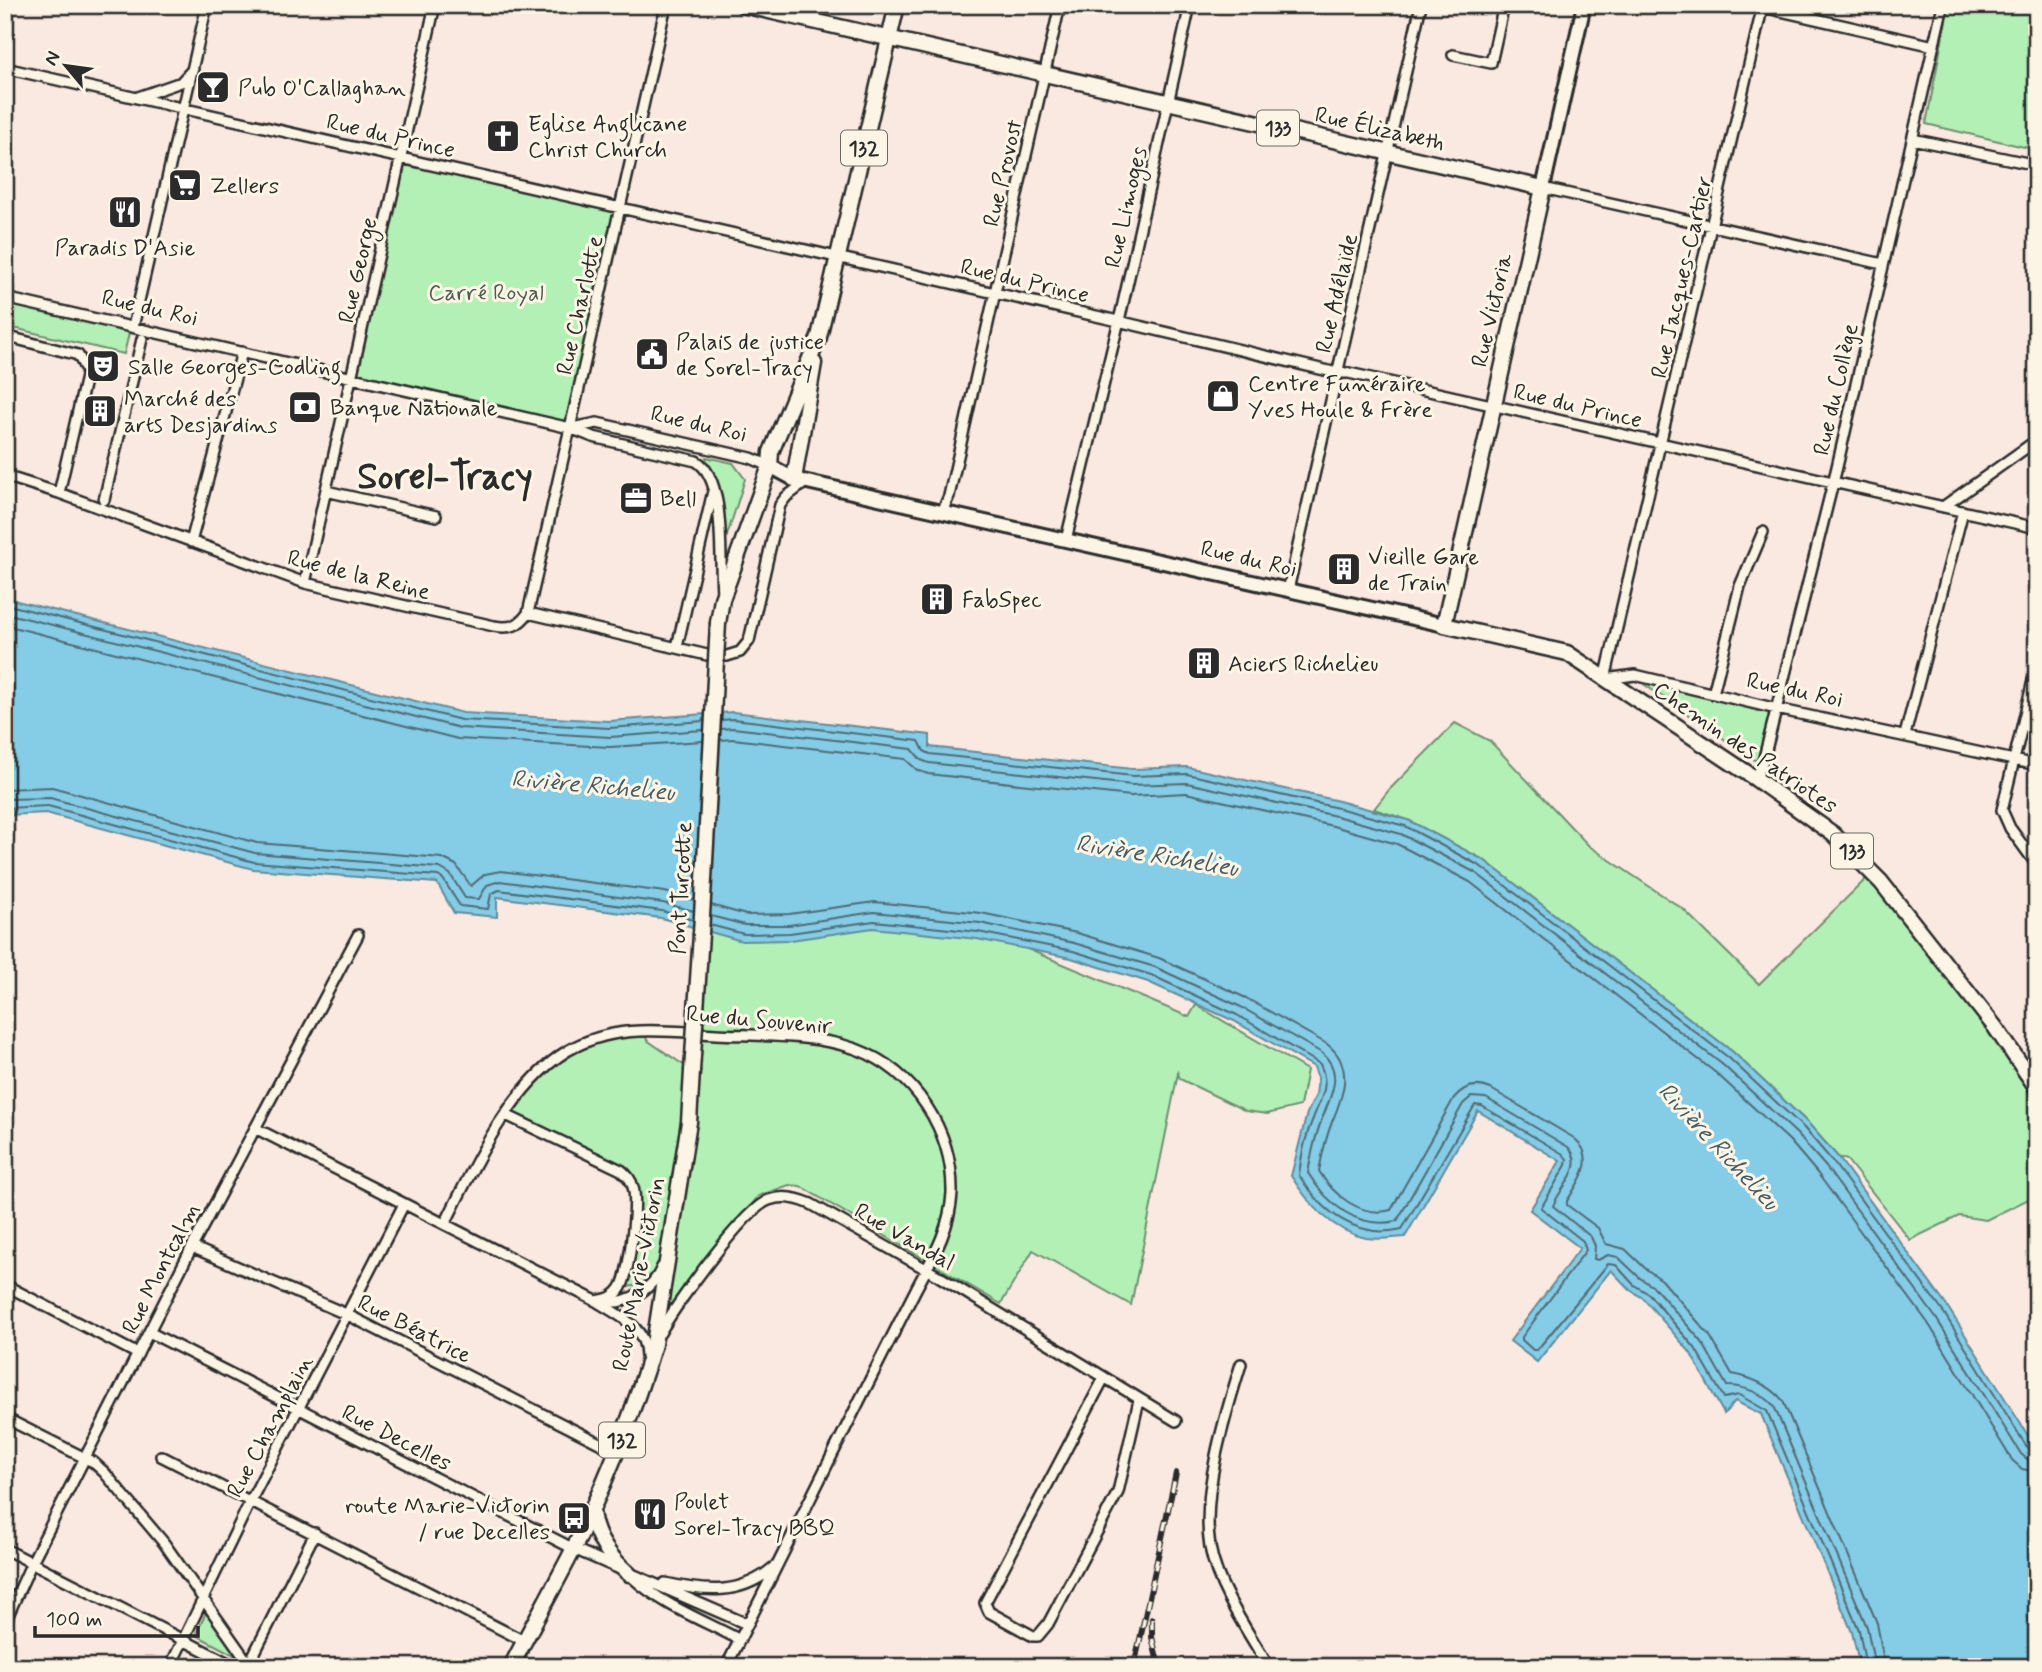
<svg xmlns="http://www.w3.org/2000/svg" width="2042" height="1672" viewBox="0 0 2042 1672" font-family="Mynerve,sans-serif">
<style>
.green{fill:#b3f0b6;stroke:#6f8e70;stroke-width:2}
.water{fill:#85cce6;stroke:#618c9b;stroke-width:2}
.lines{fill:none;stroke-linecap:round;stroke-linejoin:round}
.shore{stroke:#4f6b76;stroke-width:2}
.street-casing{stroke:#2b2b2b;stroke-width:14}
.secondary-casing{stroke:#2b2b2b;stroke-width:18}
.primary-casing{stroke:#2b2b2b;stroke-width:19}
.street{stroke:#fcf5e5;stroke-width:9}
.secondary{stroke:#fcf5e5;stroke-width:12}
.primary{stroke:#fcf5e5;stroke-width:14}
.rail-casing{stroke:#2b2b2b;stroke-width:6}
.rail{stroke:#fcf5e5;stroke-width:3.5;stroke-dasharray:10;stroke-linecap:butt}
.primary-bridge-casing{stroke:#2b2b2b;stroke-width:19;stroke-linecap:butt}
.primary-bridge{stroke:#fcf5e5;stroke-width:14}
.labels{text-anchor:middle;stroke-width:6;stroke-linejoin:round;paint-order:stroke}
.shield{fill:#fcf5e5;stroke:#6a6863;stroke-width:2}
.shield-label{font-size:21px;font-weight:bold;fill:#2b2b2b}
.poi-label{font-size:23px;fill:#2b2b2b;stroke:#fcf5e5;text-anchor:start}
.street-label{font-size:23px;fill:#2b2b2b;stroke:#fcf5e5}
.park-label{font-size:23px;fill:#4d5c4e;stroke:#fcf5e5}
.water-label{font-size:24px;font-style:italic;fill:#465b63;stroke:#fcf5e5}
.town-label{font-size:37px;font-weight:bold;fill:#2b2b2b;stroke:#fcf5e5}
</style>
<rect width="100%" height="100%" fill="#fae9e1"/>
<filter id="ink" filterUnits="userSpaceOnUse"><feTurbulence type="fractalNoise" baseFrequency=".0143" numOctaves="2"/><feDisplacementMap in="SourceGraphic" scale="14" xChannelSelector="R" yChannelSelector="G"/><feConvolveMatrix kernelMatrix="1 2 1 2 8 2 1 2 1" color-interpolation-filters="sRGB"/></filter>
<g filter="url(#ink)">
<path class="green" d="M1949,5H2037V150L1926,124Z
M403,158L618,207L567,427L352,378Z
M5,302L130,329L124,354L5,326Z
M706,457L733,463L745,479L719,561L710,473Z
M1636,679L1774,710L1761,764Z
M1455,723L1490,741L1589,846L1683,909L1759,984L1872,873L2037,1092V1195L1986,1220L1959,1216L1910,1240L1847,1160L1838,1157L1808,1123L1733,1052L1484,860L1408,820L1374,809L1389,790Z
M709,918L982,930L1189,1017L1196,1005L1307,1070L1300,1106L1267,1114L1246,1111L1180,1079L1178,1073L1131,1305L1033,1250L1001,1304L800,1186L789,1185L758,1196L664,1325L660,1272C647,1282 639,1287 622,1287L635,1201L627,1175L506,1115L537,1074L580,1044L643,1030L647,1040L691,1070Z
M207,1610L240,1658L196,1635Z"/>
<path class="water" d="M5,596L17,601L463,713L609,721L733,712L930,735V747L1133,769L1187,767L1339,801L1408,820L1484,860L1733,1052L1808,1123L1838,1157L1949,1309L2037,1450V1667H1860L1852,1632L1761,1414L1735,1401L1724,1414L1690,1352L1643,1298L1630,1290L1611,1270L1537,1362L1510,1341L1580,1248L1530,1210L1560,1161L1478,1111L1405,1237C1393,1238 1378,1240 1366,1238C1332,1231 1309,1204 1291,1176L1307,1113L1316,1095L1318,1078L1314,1067L1234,1021L1148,982L1071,958L977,939L873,928L791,940L742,941L661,918L497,897V917L454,913L437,883L253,869L46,813L8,815L5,814Z"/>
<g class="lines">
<path class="shore" d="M5,604L461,720L609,728L704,721
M5,613L460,728L610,737L703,730
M5,625L458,739L610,747L703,741
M722,720L733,719L919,741L924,751L930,754L1133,776L1187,774L1338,808L1405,826L1480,866L1729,1058L1804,1128L1833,1162L1944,1313L2028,1449L2037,1452
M721,729L733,728L912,749L921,760L929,763L1132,785L1187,783L1336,816L1401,834L1476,873L1723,1065L1797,1134L1826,1167L1936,1318L2021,1454L2027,1459L2037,1461
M720,740L733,739L905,759L917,770L928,774L1131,796L1186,793L1333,826L1397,844L1470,882L1716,1073L1790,1141L1818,1174L1928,1323L2012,1460L2022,1469L2037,1472
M5,789L52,787L257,843L442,858L456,865L471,886L485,874L501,871L665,892L694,900
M5,799L50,798L255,853L440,868L450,874L465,898L479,899L487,885L500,881L663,903L694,911
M5,808L48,806L254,862L438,876L443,879L460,906L488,909L491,894L499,890L662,911L693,920
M711,905L746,915L789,914L875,902L981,913L1077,933L1159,958L1246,998L1327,1044C1355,1066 1343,1096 1332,1122C1326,1137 1322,1155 1319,1171C1333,1195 1361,1218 1391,1210L1454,1098C1464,1086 1477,1083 1491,1089L1574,1138C1598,1158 1580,1180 1567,1201V1205L1598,1228L1606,1244L1625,1249L1646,1269L1662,1280L1710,1336L1732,1374C1750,1377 1772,1386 1783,1401L1877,1623L1885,1667
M711,916L745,925H789L874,912L980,923L1074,943L1155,967L1241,1007L1322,1053C1345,1073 1330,1097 1322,1119C1315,1136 1311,1156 1308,1173C1327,1204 1358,1230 1397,1221L1463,1104L1471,1097L1486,1098L1568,1147C1587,1166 1560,1187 1553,1206L1591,1237L1595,1246L1594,1259L1598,1260L1608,1255L1618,1257L1640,1278L1655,1288L1702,1342L1727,1386C1743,1386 1763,1393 1774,1406L1867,1627L1875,1667
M710,925L744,934L790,933L874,921L978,932L1073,951L1151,975L1237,1015L1320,1064C1330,1087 1322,1095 1314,1116C1306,1134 1301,1156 1299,1175C1321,1211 1357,1240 1402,1229L1475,1105L1482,1106L1563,1154L1567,1159L1566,1165L1541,1208L1583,1241L1586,1250L1522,1337V1340L1533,1350H1537L1608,1264L1616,1265L1634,1285L1649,1294L1695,1348L1724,1398L1739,1395L1767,1411L1859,1630L1866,1667"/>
<g class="street-casing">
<path id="street" d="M1754,5L1934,46
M1763,5L1605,679L1635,675L1777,709L2037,765
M1453,55L1491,63L1504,5
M5,68L1118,321L1337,373H1349L2037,528
M138,97L181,82L193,69
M1912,139L2037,165
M1543,188L1883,264
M5,298L570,428L593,437L696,461C727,478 719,561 722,592
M133,327L207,5
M5,336L78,355L87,372L59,493
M572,428L597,423L751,458L770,466
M5,476L59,493L305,583L494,626C510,629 519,626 528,613L666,5
M326,491L436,516
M104,500L142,339
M1943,507L2037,440
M942,512L949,496L1060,5
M1066,540L1122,308L1190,5
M191,542L242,352
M305,583L435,5
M1288,590L1421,5
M528,613L707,655
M677,647L713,491
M727,656L740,652L749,641L780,505L786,497L806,482
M2037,664L2002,810L2010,828L2037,865
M1713,694L1740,586L1763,532
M1905,735L1963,511
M1756,779L1764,758L1837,467L1943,5
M506,1115L621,1170C627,1175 631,1179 633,1187C638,1203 629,1277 620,1289C614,1298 606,1299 596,1301
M255,1128L596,1301C619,1316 646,1326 646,1356
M445,1224C473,1167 511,1085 567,1051C615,1023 664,1031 716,1034C762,1036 813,1034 856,1049C915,1071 953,1131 952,1193C950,1230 933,1257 916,1289C904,1313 892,1336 880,1360C828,1462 778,1565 726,1667
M192,1247L348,1315L617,1452
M5,1285L138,1354
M607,1302C629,1304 654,1288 662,1267
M149,1332L574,1549L747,1624
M660,1333C674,1307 744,1209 769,1200C783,1195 797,1198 811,1204L940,1277L1176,1421
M1241,1364C1225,1416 1201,1493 1210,1547C1217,1587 1248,1632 1269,1667
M1104,1378L987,1599L985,1603L989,1612L1033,1636H1038L1048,1624L1118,1492L1139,1400
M5,1418L93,1462L104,1472L164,1543L251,1667
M161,1456L524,1641
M5,1549L236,1667
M633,1578C662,1605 705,1621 740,1640
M665,1583C705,1592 741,1596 774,1567
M5,1622L32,1562L192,1247L358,935
M248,1666L315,1533
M170,1667L250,1502L404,1204"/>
</g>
<g class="secondary-casing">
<path id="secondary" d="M1543,188L1584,5
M770,466L794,479L1444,625"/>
</g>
<g class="primary-casing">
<path id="primary" d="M743,5L1543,188L1444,625L1567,653L1756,779L1833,834L1881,882L1995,1027L2037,1088
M794,479L814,363
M718,623L722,599L770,466L771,452L819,337L897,5
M701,934L713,716
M592,1510C594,1537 609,1557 629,1574
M511,1667C531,1627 554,1588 574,1548C606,1482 633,1414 654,1344L689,1122L692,1071"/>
</g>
<use href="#street" class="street"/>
<use href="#secondary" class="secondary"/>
<use href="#primary" class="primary"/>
<g class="rail-casing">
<path id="rail" d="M1152,1619V1637L1159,1667
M1134,1667L1176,1473"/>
</g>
<use href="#rail" class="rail"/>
<g class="primary-bridge-casing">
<path id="primary-bridge" d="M713,716L718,623
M692,1071L701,934"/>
</g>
<use href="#primary-bridge" class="primary-bridge"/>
</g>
</g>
<defs>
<g id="bar-square" transform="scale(1.75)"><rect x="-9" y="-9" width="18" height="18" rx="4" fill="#2b2b2b" stroke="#fcf5e5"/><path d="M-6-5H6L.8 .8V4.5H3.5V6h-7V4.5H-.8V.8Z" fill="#fff"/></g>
<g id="church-square" transform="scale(1.75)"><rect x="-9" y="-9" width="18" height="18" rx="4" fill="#2b2b2b" stroke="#fcf5e5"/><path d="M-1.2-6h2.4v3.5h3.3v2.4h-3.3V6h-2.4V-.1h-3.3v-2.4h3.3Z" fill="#fff"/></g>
<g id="supermarket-square" transform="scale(1.75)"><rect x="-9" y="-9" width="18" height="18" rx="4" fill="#2b2b2b" stroke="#fcf5e5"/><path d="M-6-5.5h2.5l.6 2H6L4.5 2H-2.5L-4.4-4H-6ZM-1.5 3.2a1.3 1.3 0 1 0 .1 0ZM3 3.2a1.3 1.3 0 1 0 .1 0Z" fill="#fff"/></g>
<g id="restaurant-square" transform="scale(1.75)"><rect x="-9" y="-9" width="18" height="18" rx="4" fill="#2b2b2b" stroke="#fcf5e5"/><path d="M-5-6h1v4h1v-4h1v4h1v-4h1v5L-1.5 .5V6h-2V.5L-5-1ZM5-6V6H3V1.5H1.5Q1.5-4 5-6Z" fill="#fff"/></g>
<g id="civic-square" transform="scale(1.75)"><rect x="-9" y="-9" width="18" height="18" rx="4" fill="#2b2b2b" stroke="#fcf5e5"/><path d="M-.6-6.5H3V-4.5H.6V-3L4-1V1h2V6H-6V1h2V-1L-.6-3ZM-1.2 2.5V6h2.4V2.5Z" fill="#fff"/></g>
<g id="theatre-square" transform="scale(1.75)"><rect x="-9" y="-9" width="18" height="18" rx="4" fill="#2b2b2b" stroke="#fcf5e5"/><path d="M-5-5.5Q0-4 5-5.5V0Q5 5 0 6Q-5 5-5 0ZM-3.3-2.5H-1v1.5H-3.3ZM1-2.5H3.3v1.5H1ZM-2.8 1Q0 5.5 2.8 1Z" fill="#fff"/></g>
<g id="shop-square" transform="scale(1.75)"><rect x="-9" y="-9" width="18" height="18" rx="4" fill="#2b2b2b" stroke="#fcf5e5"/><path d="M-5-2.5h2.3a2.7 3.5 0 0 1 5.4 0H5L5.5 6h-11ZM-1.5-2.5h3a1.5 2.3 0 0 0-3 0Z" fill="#fff"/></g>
<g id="bank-square" transform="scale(1.75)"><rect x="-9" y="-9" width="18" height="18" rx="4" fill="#2b2b2b" stroke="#fcf5e5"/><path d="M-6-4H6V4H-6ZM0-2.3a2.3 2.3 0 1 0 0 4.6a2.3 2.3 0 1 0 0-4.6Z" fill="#fff"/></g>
<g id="building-square" transform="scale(1.75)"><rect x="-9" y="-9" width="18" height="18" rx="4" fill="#2b2b2b" stroke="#fcf5e5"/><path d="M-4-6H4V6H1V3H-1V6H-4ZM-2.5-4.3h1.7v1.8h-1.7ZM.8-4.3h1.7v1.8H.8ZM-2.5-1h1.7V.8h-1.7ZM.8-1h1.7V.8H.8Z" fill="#fff"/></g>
<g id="office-square" transform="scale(1.75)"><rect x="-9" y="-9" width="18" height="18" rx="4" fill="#2b2b2b" stroke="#fcf5e5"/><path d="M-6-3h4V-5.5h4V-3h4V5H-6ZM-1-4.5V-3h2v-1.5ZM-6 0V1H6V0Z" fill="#fff"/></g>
<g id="bus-square" transform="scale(1.75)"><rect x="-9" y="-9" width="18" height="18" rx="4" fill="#2b2b2b" stroke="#fcf5e5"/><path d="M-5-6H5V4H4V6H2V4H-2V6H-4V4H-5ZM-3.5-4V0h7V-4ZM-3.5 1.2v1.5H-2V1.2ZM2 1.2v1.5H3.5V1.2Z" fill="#fff"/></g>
</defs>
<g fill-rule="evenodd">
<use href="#bar-square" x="213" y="87"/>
<use href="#church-square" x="503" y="136"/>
<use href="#supermarket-square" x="185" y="185"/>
<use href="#restaurant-square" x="125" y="212"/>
<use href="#civic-square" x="652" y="354"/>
<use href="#theatre-square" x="103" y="366"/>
<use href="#shop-square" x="1223" y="396"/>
<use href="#bank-square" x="305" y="407"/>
<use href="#building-square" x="100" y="411"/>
<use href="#office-square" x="636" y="498"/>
<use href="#building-square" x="1344" y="569"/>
<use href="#building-square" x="937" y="599"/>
<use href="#building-square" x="1204" y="663"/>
<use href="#restaurant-square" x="650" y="1514"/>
<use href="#bus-square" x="574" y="1518"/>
</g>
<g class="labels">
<g class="shield">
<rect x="1257" y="110.5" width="42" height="35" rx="5"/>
<rect x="841" y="130.5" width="46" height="35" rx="5"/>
<rect x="1831" y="833.5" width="42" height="35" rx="5"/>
<rect x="599" y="1422.5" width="46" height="35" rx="5"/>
</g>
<g class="shield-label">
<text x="1278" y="135">133</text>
<text x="864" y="155">132</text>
<text x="1852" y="858">133</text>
<text x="622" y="1447">132</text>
</g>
<g class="poi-label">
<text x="238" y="95">Pub O'Callaghan</text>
<text x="528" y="131">Eglise Anglicane<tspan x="528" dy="26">Christ Church</tspan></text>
<text x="210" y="193">Zellers</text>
<text x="125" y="255" text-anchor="middle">Paradis D'Asie</text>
<text x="676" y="349">Palais de justice<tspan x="676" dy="26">de Sorel-Tracy</tspan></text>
<text x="128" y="374">Salle Georges-Codling</text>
<text x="1248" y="391">Centre Funéraire<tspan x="1248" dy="26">Yves Houle &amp; Frère</tspan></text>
<text x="124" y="406">Marché des<tspan x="124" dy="26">arts Desjardins</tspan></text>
<text x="330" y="415">Banque Nationale</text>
<text x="660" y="506">Bell</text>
<text x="1368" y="564">Vieille Gare<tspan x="1368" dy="26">de Train</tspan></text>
<text x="962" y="607">FabSpec</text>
<text x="1228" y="671">Aciers Richelieu</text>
<text x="674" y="1509">Poulet<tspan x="674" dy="26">Sorel-Tracy BBQ</tspan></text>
<text x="550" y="1513" text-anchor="end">route Marie-Victorin<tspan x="550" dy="26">/ rue Decelles</tspan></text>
</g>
<g class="street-label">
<text transform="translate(1380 128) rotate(13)" y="8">Rue Élizabeth</text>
<text transform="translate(391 135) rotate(13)" y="8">Rue du Prince</text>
<text transform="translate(1002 173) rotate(-77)" y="8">Rue Provost</text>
<text transform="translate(1125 207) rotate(-77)" y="8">Rue Limoges</text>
<text transform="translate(357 270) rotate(-77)" y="8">Rue George</text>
<text transform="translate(1681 277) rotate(-77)" y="8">Rue Jacques-Cartier</text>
<text transform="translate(1025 280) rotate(13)" y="8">Rue du Prince</text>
<text transform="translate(1336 293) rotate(-77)" y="8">Rue Adélaïde</text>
<text transform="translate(579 305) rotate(-77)" y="8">Rue Charlotte</text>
<text transform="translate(150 307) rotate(13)" y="8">Rue du Roi</text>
<text transform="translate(1491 310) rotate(-77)" y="8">Rue Victoria</text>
<text transform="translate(1835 389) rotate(-77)" y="8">Rue du Collège</text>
<text transform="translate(1578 405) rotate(13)" y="8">Rue du Prince</text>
<text transform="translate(699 423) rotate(13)" y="8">Rue du Roi</text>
<text transform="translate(1249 558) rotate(13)" y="8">Rue du Roi</text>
<text transform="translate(359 574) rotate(14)" y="8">Rue de la Reine</text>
<text transform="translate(1795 689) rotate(12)" y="8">Rue du Roi</text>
<text transform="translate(1746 747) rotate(34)" y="8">Chemin des Patriotes</text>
<text transform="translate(680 888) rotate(-87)" y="8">Pont Turcotte</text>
<text transform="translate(759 1019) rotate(5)" y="8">Rue du Souvenir</text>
<text transform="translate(905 1236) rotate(30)" y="8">Rue Vandal</text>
<text transform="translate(160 1268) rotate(-63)" y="8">Rue Montcalm</text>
<text transform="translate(638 1274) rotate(-79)" y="8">Route Marie-Victorin</text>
<text transform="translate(415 1328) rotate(27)" y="8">Rue Béatrice</text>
<text transform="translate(269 1426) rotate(-62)" y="8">Rue Champlain</text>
<text transform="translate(397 1437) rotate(27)" y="8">Rue Decelles</text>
</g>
<g class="park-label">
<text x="486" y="300">Carré Royal</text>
</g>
<g class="water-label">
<text transform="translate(593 785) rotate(5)" y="8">Rivière Richelieu</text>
<text transform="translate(1157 855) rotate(9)" y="8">Rivière Richelieu</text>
<text transform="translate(1719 1146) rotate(47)" y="8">Rivière Richelieu</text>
</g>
<g class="town-label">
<text x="445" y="488">Sorel-Tracy</text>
</g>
</g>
<rect width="2042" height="1672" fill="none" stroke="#fcf5e5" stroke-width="28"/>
<rect x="14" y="14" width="2014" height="1644" fill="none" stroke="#2b2b2b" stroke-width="2.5" filter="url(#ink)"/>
<g transform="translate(66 66) rotate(299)" stroke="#fcf5e5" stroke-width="5" paint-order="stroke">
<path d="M0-5L12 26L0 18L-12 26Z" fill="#2b2b2b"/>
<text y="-10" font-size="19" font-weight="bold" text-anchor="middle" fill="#2b2b2b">N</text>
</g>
<path d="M35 1626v10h163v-10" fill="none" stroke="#2b2b2b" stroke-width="3.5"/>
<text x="46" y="1626" font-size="21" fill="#2b2b2b" stroke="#fcf5e5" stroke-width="5" paint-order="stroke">100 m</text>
</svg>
